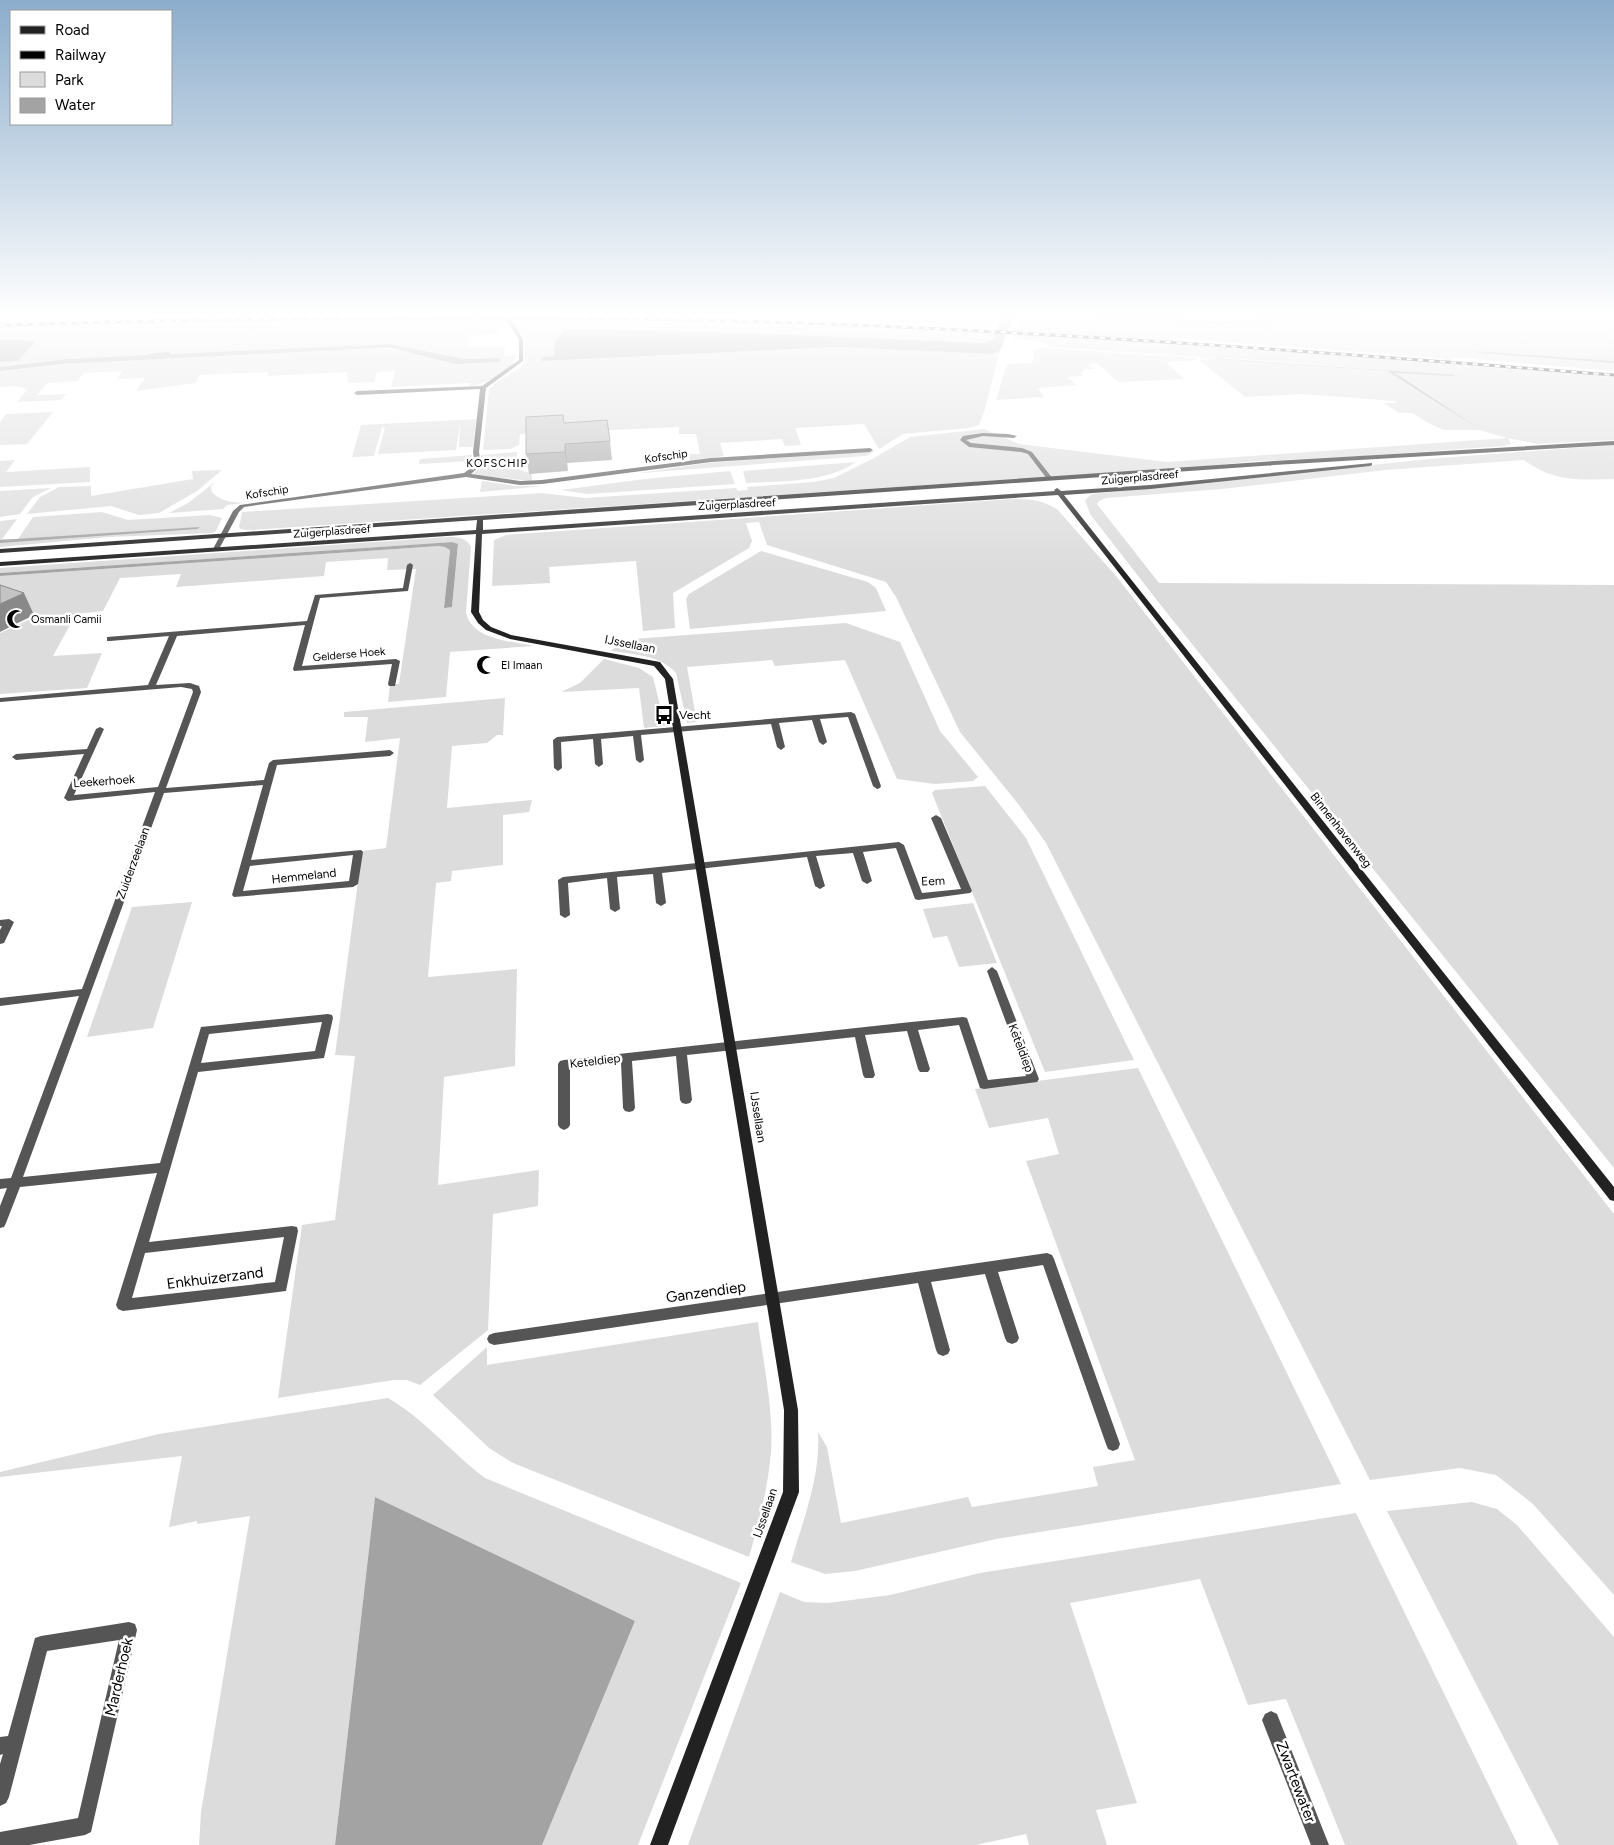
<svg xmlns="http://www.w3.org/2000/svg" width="1614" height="1845" viewBox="0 0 1614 1845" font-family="Figtree,sans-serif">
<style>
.green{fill:#dcdcdc}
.water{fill:#a3a3a3}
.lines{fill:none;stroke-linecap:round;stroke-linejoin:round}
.street{fill:#555;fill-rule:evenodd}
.secondary{fill:#222;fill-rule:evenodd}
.rail-casing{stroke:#000;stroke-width:3}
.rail{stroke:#fff;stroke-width:2;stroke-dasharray:5.5;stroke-linecap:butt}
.wall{fill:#a9a9a9}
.shaded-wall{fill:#898989}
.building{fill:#c4c4c4;stroke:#898989}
.labels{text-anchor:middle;stroke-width:5;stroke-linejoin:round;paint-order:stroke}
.far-street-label{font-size:11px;fill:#000;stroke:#fff}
.far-neighbourhood-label{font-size:11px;letter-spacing:1px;fill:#000;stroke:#fff}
.far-poi-label{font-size:11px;fill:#000;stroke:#fff;text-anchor:start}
.street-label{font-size:12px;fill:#000;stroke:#fff}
.poi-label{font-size:12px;fill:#000;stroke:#fff;text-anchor:start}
.near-street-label{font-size:15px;fill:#000;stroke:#fff}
</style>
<rect width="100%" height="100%" fill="#fff"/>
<path class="green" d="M0,315H141L0,320Z
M691,315H1614V371L1451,357L1452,361L1437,358L1173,338L1174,344L1456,364L1460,370L1459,365L1614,377V440L1537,444L1508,438L1511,444L1503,446L1363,456L1258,461L1183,468L252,530H245L239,528L242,512L542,493L585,498L736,488L738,491L748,490L747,487L814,482L834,478L874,458L910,437L984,429L1019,444L1167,462L1507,438L1479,430H1444L1430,424L1412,413H1399L1384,403H1396L1395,401L1302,394L1245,397L1199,360L1166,362L1184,379L1118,382L1097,363L1088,364L1094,369H1084L1081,373L1083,376L1068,377L1076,385L1038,388L1044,397L996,400L1007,364L1031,363L1034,360L1033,351L1042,348L1196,358L1199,360L1218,358L1385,371L1396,375L1395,373L1398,372L1455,376L1269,361L1051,347L1041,341L1014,339L1020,319L1001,317L998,327Z
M502,319L504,326L496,327L500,333L469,336L467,347H505L504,356L516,355C515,370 484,385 470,386V383L391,387L395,371L377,372L374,382L348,383L347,372L267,376L269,372L199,375L196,383L136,391L145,378L117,379L122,371L84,373L77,381L48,383L37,395L66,394L61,400L17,402L27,390C20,384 9,387 0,387V371L61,364L379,348L489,363L500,362L499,358L464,359L390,344L170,354L152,353L147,355L67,359L0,367V362L18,361L34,343L28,340H0V327L261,320Z
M511,319L775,324L996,333L990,341L985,343L752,333L564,329L555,342L554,356L542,357V361L837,347L991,354L1000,351L985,409L979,425L969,428L903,434L879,449L864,424L795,428L801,445L785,446L782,439L720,443L724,456L690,461L689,454H700L696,434H679V427L520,434L519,445L510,449L483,450L489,390L495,383L520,368L525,361V339Z
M53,412L27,444L0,445V422L6,414Z
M476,419L473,447H459L460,423L456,450L378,454L385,428L382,427L374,456L352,457L361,425Z
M1614,445V479C1579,480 1554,482 1524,460L1385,470L1222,489L1106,498L1099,501L1097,504L1159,583L1614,585V1168L1163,608L1090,514L1085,500L1092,494L1439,458Z
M875,451L866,456L639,473L707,463Z
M517,452V465L520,470L532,474V481L471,475L479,469L481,455Z
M472,455V461L419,464L420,459Z
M15,460L6,472L90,467V482L0,487V461Z
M856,462C826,483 781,481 746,483L743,471Z
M222,470L197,491L159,513L139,515L111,506L27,514L40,497L59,487L91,486V496L193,479L192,471Z
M730,471L735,484L588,494L561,490L645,479Z
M482,481L516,486H544L480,492Z
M215,482L211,487L212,492C221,502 232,502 245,503L227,505L223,509L169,513L188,503Z
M51,488L33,497L20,514L0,517V491Z
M1013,499C1030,499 1042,500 1057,509L1116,576L1614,1214V1595L1533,1504L1496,1475L1460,1468L1370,1480L1046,843L1019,805L960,732L896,597L886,582L767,545L759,522L746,523L752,541L749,548L673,593L675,628L643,631L636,561L549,567L550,583L492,586L494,540L506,535Z
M102,512L128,520L210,515L222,518L216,531L213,533L109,537L0,547V521L17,519L2,539H18L33,517Z
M447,537C455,537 467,537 471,547L466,612C471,640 511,641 534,646L450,652L446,697L388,702L390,684H399L416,569L387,570L388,558L326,562L324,576L176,587L181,574L120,578L103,611L76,614L53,656L102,653L87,688L0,694V633L37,616L0,602V576L439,546H445L450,550L444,607H452L458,545L452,542L0,573V568Z
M761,551L868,582L876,588L886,611L690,629L686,599L689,594Z
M846,623L900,642L940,731L978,777L973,781L935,784L897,779L845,660L775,666L772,660L687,667L697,722L687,723L676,673C661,655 632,654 611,651L619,644L633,639Z
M604,659L639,668L653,677L665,726L644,728L639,688L561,692L580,683Z
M505,698L503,735H497L487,743L452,746L447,808L532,800L529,812L503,815V865L452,871L451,881L436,883L428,977L517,969L515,1066L444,1077L438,1185L539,1170L538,1206L493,1214L488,1330L420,1385L407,1380H394L278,1398L302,1225L335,1220L355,1056L335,1055L362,851L386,848L400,738L365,742L368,717H344V712Z
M985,786L1026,838L1134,1060L1045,1072L932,793L935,790Z
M192,902L153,1028L87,1037L132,907Z
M973,903L997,963L959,967L947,936L933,938L923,909Z
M1138,1068L1341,1484L996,1539L855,1571L825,1574L791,1562C803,1520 821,1476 818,1432L827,1447L841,1523L968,1497L972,1507L1098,1486L1093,1467L1135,1460L1026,1161L1059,1154L1048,1118L989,1128L975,1089Z
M758,1322C763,1361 774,1413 771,1452C768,1488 759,1522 749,1557L513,1463L489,1448L433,1395L487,1347V1365Z
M388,1398C424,1419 452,1453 485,1478L741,1583L638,1845H542L635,1621L375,1497L335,1845H199L201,1812L250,1516L197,1524V1521L169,1527L182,1456L0,1477V1472L159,1434Z
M1472,1502L1497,1509L1517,1525L1614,1637V1845H1559L1387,1511Z
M1356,1513L1518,1845H1345L1286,1699L1248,1705L1200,1579L1070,1603L1137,1803L1096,1810L1107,1845H1029L1026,1834L976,1845H688L780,1592L804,1602L828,1603L890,1595L980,1573Z"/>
<path class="water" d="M1001,315H1014L1000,351L991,354L837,347L542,361V357L554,356L555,342L564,329L752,333L985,343C997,340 998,326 1001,315Z
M1061,315H1119L1221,321L1327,315H1364L1366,317L1221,325Z
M0,340H28L35,342L18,361L0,362Z
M390,344L464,359L499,358L501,362L456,364L391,348H379L61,364L0,371V367L67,359L147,355L152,353L169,352L170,354Z
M1051,347L1454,375L1455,376L1395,373L1478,428L1387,371Z
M1474,351L1614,361V363L1481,353Z
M200,527L197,529L0,543V540Z
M452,542L458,544L452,607L444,608L450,550L445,547L439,546L0,576V573Z
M375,1497L635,1621L542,1845H335Z"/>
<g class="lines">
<path class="street" d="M508,315L523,339V361L486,388L479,452L481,465L471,474L520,481L542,480L711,458L870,448L873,450L870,452L711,462L542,484L520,485L466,477L257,505L244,507L239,512L219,549L214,550L213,549L233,511L240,505L464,473L475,465L473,452L480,389L357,395L354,393L357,391L482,386L519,360V339L504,316Z
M983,433L1008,434L1017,436L1014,438L983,436L966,440L971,443L1022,448L1032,452L1053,479L1048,480L1028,454L1021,452L969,447L960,440L963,436Z
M410,563L413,565L408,591L320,598L302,666L396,659L400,661L395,686H389L388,684L392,664L294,671L293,669L305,625L177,636L156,685L190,683L199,686L201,692L166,788L264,780L269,763L273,760L390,750L394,753L390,756L277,765L251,860L361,850L363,852L358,884L353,887L234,897L232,895L263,785L164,793L23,1177L160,1163L201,1027L328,1014L332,1015L333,1018L324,1058L198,1072L149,1242L292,1226L297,1227L298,1231L286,1291L123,1311L118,1309L116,1305L157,1173L20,1187L6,1223L4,1227L0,1228V1206L7,1188L0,1189V1179L11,1178L79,996L0,1006V998L82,989L155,792L68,801L64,798L84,754L16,760L12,757L16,754L87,749L96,729L100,727L104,729L74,795L158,787L193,692L192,689L181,687L0,702V698L148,685L169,636L110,641H107V637L307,621L315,595L403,588L407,565ZM353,855L349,881L243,891L250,866ZM322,1022L315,1051L201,1063L209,1034ZM284,1237L275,1282L132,1298L145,1253Z
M851,712L855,714L881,786L880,788L877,789L873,786L848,717L820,719L827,742L823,745L819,742L812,720L779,723L785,747L781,750L777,747L771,724L641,735L644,760L640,763L636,760L633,736L601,739L603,764L599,767L595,764L593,739L561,742L562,768L558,771L554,768L553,740L557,737Z
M936,815L941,818L972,891L970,893L918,900L915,899L896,848L863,852L872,881L867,884L862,881L853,853L816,856L825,886L820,889L815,886L807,857L662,873L666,903L661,906L656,903L653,874L617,877L620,909L615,912L610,909L607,878L568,883L570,915L565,918L560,915L558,880L563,877L899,842L904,845L922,893L961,889L931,818Z
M9,919L14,922L4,943L0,944V930L2,926H0V920Z
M992,967L997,971L1039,1079L1037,1082L984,1089L980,1088L959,1025L918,1030L930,1069L928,1072H920L918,1069L907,1031L865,1035L875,1075L873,1078H865L863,1075L855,1037L687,1055L692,1100L690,1103L686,1104L682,1103L680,1100L676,1056L632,1061L635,1108L633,1111L629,1112L625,1111L623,1108L621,1062L570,1068V1125L568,1128L564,1130L560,1128L558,1125V1064L560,1061L564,1060L911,1022L963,1017L967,1018L988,1080L1026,1076L987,971Z
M1047,1253L1052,1255L1054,1259L1120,1444L1118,1449L1113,1451L1108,1449L1106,1444L1043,1265L998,1272L1019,1338L1017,1342L1012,1344L1007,1342L1005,1338L985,1274L931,1282L950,1350L948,1354L943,1356L938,1354L936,1350L918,1283L494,1345L489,1343L487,1339L489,1335L494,1333Z
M129,1622L135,1624L137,1630L91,1832L85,1835L29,1845H0V1832L78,1818L119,1640L47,1651L9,1797L6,1803L0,1806V1764L3,1754L0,1755V1737L8,1736L35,1638L41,1636Z
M1271,1711L1277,1714L1329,1845H1311L1262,1720L1265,1714Z"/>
<path class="secondary" d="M1614,441V445L1274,465L483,520V530L1055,491L1054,490L1057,488L1061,491L1150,485L1372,463V465L1370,466L1150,489L1064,495L1614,1187V1201L1610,1200L1058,495L482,534L479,612L483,620L491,627L511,635L660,662L673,679L798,1410L799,1492L668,1845H650L783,1492L784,1410L665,679L654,666L510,639L486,630L478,623L471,612L476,534L0,566V562L476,530L477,520L0,553V549L1274,461Z"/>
<g class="rail-casing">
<path id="rail" d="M0,325C268,317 536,314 804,323C1074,333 1344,354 1614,375"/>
</g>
<use href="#rail" class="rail"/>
</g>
<path class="wall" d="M564,423L610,441L612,460L567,463L568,471L529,474L526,454Z"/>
<path class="shaded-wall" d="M565,444L567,463L568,471L565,452Z
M24,593L34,615L0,632V604Z"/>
<path class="building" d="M563,415L564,423L607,420L610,441L565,444V452L526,454V417Z
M0,585L24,593L0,604Z"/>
<linearGradient id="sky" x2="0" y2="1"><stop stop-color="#8cadcc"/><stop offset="0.55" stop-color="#fff"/><stop offset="1" stop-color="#fff" stop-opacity="0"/></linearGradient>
<rect width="1614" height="574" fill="url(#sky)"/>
<defs>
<g id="mosque-bare" transform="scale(1.5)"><path d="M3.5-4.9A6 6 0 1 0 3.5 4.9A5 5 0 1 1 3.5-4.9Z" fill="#000" stroke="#fff" stroke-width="2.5" paint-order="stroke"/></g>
<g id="bus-bare" transform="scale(1.5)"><path d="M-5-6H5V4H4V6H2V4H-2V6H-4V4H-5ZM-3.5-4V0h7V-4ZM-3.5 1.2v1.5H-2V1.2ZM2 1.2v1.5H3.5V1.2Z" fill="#000" stroke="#fff" stroke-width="2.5" paint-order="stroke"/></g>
</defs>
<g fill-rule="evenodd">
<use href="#mosque-bare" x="16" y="619"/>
<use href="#mosque-bare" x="486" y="665"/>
<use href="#bus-bare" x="664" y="715"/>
</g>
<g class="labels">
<g class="far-street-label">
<text transform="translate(666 456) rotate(-8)" y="4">Kofschip</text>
<text transform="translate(1140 477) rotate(-5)" y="4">Zuigerplasdreef</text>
<text transform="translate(267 492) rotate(-9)" y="4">Kofschip</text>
<text transform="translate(737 504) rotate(-3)" y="4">Zuigerplasdreef</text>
<text transform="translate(332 531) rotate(-4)" y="4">Zuigerplasdreef</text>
<text transform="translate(349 654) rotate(-5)" y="4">Gelderse Hoek</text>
</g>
<g class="far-neighbourhood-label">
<text x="497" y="467">KOFSCHIP</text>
</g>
<g class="far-poi-label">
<text x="31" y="623">Osmanli Camii</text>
<text x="501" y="669">El Imaan</text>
</g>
<g class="street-label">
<text transform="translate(630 644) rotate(11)" y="4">IJssellaan</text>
<text transform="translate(104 781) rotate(-4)" y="4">Leekerhoek</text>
<text transform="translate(1341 830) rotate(52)" y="4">Binnenhavenweg</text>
<text transform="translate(133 863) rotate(-70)" y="4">Zuiderzeelaan</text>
<text transform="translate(304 876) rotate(-6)" y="4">Hemmeland</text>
<text transform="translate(933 881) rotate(-3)" y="4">Eem</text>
<text transform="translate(1021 1048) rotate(69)" y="4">Keteldiep</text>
<text transform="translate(595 1061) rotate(-7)" y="4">Keteldiep</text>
<text transform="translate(758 1117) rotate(81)" y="4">IJssellaan</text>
<text transform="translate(765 1513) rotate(-71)" y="4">IJssellaan</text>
</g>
<g class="poi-label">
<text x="679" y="719">Vecht</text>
</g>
<g class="near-street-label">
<text transform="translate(215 1278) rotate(-7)" y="5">Enkhuizerzand</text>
<text transform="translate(706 1292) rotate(-8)" y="5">Ganzendiep</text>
<text transform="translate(119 1677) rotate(-77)" y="5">Marderhoek</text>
<text transform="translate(1296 1782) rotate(69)" y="5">Zwartewater</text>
</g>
</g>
<rect x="10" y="10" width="162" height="115" fill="#ffffff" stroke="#999999"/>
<rect x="20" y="26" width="25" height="8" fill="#222222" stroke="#999999"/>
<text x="55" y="35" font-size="15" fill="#000000">Road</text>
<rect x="20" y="51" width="25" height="8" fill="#000000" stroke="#999999"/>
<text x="55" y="60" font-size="15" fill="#000000">Railway</text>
<rect x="20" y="72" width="25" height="15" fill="#dcdcdc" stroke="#999999"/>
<text x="55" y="85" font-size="15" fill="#000000">Park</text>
<rect x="20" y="98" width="25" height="15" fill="#a3a3a3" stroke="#999999"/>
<text x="55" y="110" font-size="15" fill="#000000">Water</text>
</svg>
